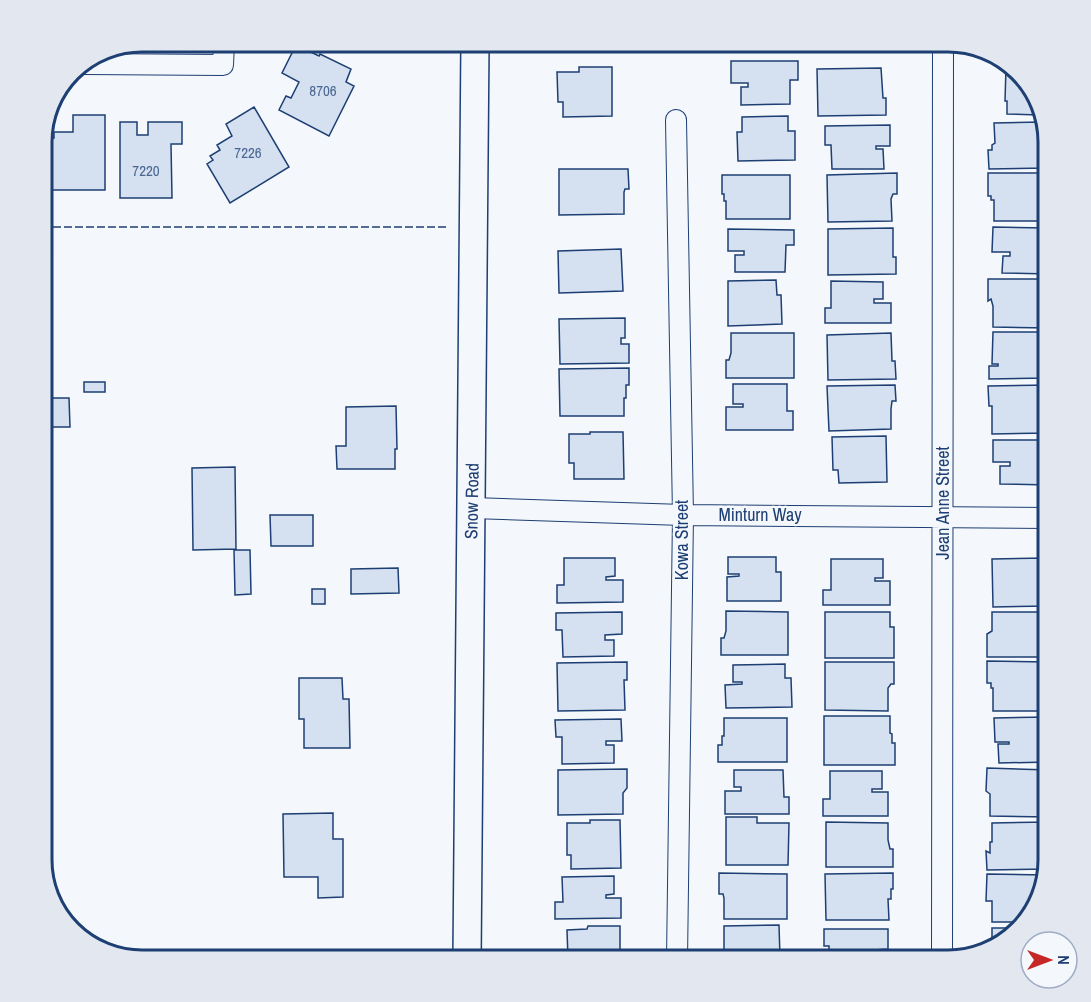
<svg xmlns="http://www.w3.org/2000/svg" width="1091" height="1002" viewBox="0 0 1091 1002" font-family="'Archivo Narrow',sans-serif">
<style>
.building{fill:#d5e0f0;stroke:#1d3f73;stroke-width:1.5}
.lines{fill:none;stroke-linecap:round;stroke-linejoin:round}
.minor-casing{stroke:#1d3f73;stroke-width:22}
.secondary-casing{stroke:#1d3f73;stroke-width:30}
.minor{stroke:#f4f7fb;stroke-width:20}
.secondary{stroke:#f4f7fb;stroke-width:27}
.fence{stroke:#1d3f73;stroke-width:1.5;stroke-dasharray:8 3;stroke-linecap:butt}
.labels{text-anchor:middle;stroke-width:4.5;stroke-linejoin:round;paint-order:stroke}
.number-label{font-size:15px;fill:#4b6792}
.street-label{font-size:18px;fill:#1d3f73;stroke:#f4f7fb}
.rim{fill:none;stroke:#1d3f73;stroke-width:3}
</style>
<rect width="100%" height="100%" fill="#f4f7fb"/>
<path class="building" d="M296,45L319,56L320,54L351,69L346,82L354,86L329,136L279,110L286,96L291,98L299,82L282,73Z
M731,61H798V80H790V104L741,105V87H748V83H731Z
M579,67H612V116L563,117V102H558L557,72H579Z
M1006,67L1020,72L1039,115L1007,114V101H1005Z
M881,68L883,98H886V115L818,116L817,69Z
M254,107L289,167L230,203L207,164L213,160L210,156L220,150L217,145L232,136L226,124Z
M73,115H105V190H43V138H54V132H73Z
M788,116V131H795V160L738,161L737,132H742V117Z
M120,122H137V135H148V122H182V144H171L172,198H120Z
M1043,122L1049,136V168L989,169L988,150H992V145L995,143L994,123Z
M890,125V146H876V149H883L884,169H832L831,145H825V126Z
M559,169H628L629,189H625L624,192V214L559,215Z
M897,173V194H893L891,199L892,221L828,222L827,175Z
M988,173H1049V221H994V200H991V196H988Z
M722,175H790V219H726V201H724V194H722Z
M993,227L1049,228V274L1002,273L1003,256H1010V252H992Z
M893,228V257H896V274L828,275V229Z
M728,229L794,230V245H786L785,272H735V255H744V251H728Z
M621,249L623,291L559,293L558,251Z
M988,279H1049V328L993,327V306L991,299L988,301Z
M776,280L777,295H781L782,324L728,326V281Z
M831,281L883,282V299H874V303H891V323H825V308H831Z
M625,318V338H621V344H629V363L560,364L559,319Z
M993,332H1049V378L989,379V366H998V364H992Z
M731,333H794V378H726V360H729L731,353Z
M891,333L892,361H895L896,379L828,380L827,335Z
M629,368V385H626V398H624V416H560L559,369Z
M84,382H105V392H84Z
M733,384H787V411H793V430H726V407H743V404H733Z
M895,385L896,401H892L891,409V429L829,431L827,386Z
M1049,385V433L992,434V406H989L988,386Z
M42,398H69L70,427H42Z
M396,406L397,449H395V469H337L336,446H346V407Z
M590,432H623L624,479H574V463H569V434H590Z
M886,436L887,482L839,483L838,470H833L832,437Z
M993,440H1049V485L1000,484V466H1010V462H993Z
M235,467L236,549L193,550L192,468Z
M270,515H313V546H271Z
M234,550H250L251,594L235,595Z
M728,557H776V572H781V601H727V577L739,576V574H728Z
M564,558H615V576L606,577V580H623V602L557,603V585H564Z
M1045,558V572H1049V606L993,607L992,559Z
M831,559H883V578H875V581H890V605H823V590H831Z
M398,568L399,593L351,594V569Z
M312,589H325V604H312Z
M726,611L788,612V655H721V638H724L726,631Z
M622,612V634L605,635V640H614V656L563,657L562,630H556V613Z
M825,612H890V627H894V658H825Z
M992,612H1049V657H987V634L992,631Z
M987,661L1049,662V711H993V688H991V683H987Z
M627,662V680H624L625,710L558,711L557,663Z
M825,662H894V684H891L888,688V711L825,710Z
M785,664V678H791L792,707L726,708L725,685L742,684V682H733V665Z
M299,678H342L343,699H349L350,748H304V719H299Z
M824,716H890V733L892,734V743H895V765H824Z
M1049,717V762L999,763L998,744H1009V742H995L994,718Z
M724,718H787V762H718V745H722V736H724Z
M621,719L622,741H606V745H614V763L562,764V737H556L555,720Z
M987,768L1049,770V817L990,816V794L986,791Z
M627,769V788L623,793V814L558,815V770Z
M734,770H783L784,797H789V814H725V791H741V787H734Z
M830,771H882V789H872V792H888V816H823V799H830Z
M333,813V839H343V897L318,898V877H284L283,814Z
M726,817H757V823H789L788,865H726Z
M590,820H620L621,868L571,869V855H567V823H590Z
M826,822L888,823V840L890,849H893V867H826Z
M1049,822V860L1047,869L987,870L986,851L990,853V842H992V823Z
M719,873L787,874V919H724V898L723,894H719Z
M893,873V889H891V899H888L889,920H826L825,874Z
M987,874L1046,875L1041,898L1025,922H992V901H986Z
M614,876V894L606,895V898H621V918L555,919V902H563L562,877Z
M779,925L780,957H775V960H727L724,950V926Z
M588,926H620V960L568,959L567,930L587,929Z
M992,928H1021L992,943Z
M824,929H888V949L874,950V953H880V960H829V946H824Z"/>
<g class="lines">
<g class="minor-casing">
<path id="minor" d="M85,64L223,65L224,42
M676,120L683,515L677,960
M472,508L683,515L1049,518
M942,960L943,46"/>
</g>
<g class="secondary-casing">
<path id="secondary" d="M467,960L475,42"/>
</g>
<use href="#minor" class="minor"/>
<use href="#secondary" class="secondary"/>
<path class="fence" d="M42,227H447"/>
</g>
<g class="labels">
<g class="number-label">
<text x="323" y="96">8706</text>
<text x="248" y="158">7226</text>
<text x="146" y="176">7220</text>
</g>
<g class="street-label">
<text transform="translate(472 501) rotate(-89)" y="6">Snow Road</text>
<text transform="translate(943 503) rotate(-90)" y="6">Jean Anne Street</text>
<text x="760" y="521">Minturn Way</text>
<text transform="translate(682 540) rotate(-90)" y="6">Kowa Street</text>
</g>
</g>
<path d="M0 0H1091V1002H0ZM142 52H948A90 90 0 0 1 1038 142V860A90 90 0 0 1 948 950H142A90 90 0 0 1 52 860V142A90 90 0 0 1 142 52Z" fill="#e3e8f0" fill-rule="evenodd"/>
<path class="rim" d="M142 52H948A90 90 0 0 1 1038 142V860A90 90 0 0 1 948 950H142A90 90 0 0 1 52 860V142A90 90 0 0 1 142 52Z"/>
<g transform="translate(1049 960) rotate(90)"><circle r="28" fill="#f4f7fb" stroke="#9eadc5" stroke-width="1.5"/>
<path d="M0-4.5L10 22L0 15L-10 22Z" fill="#c62828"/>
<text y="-9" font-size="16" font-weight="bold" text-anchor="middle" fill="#1d3f73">N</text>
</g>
</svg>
